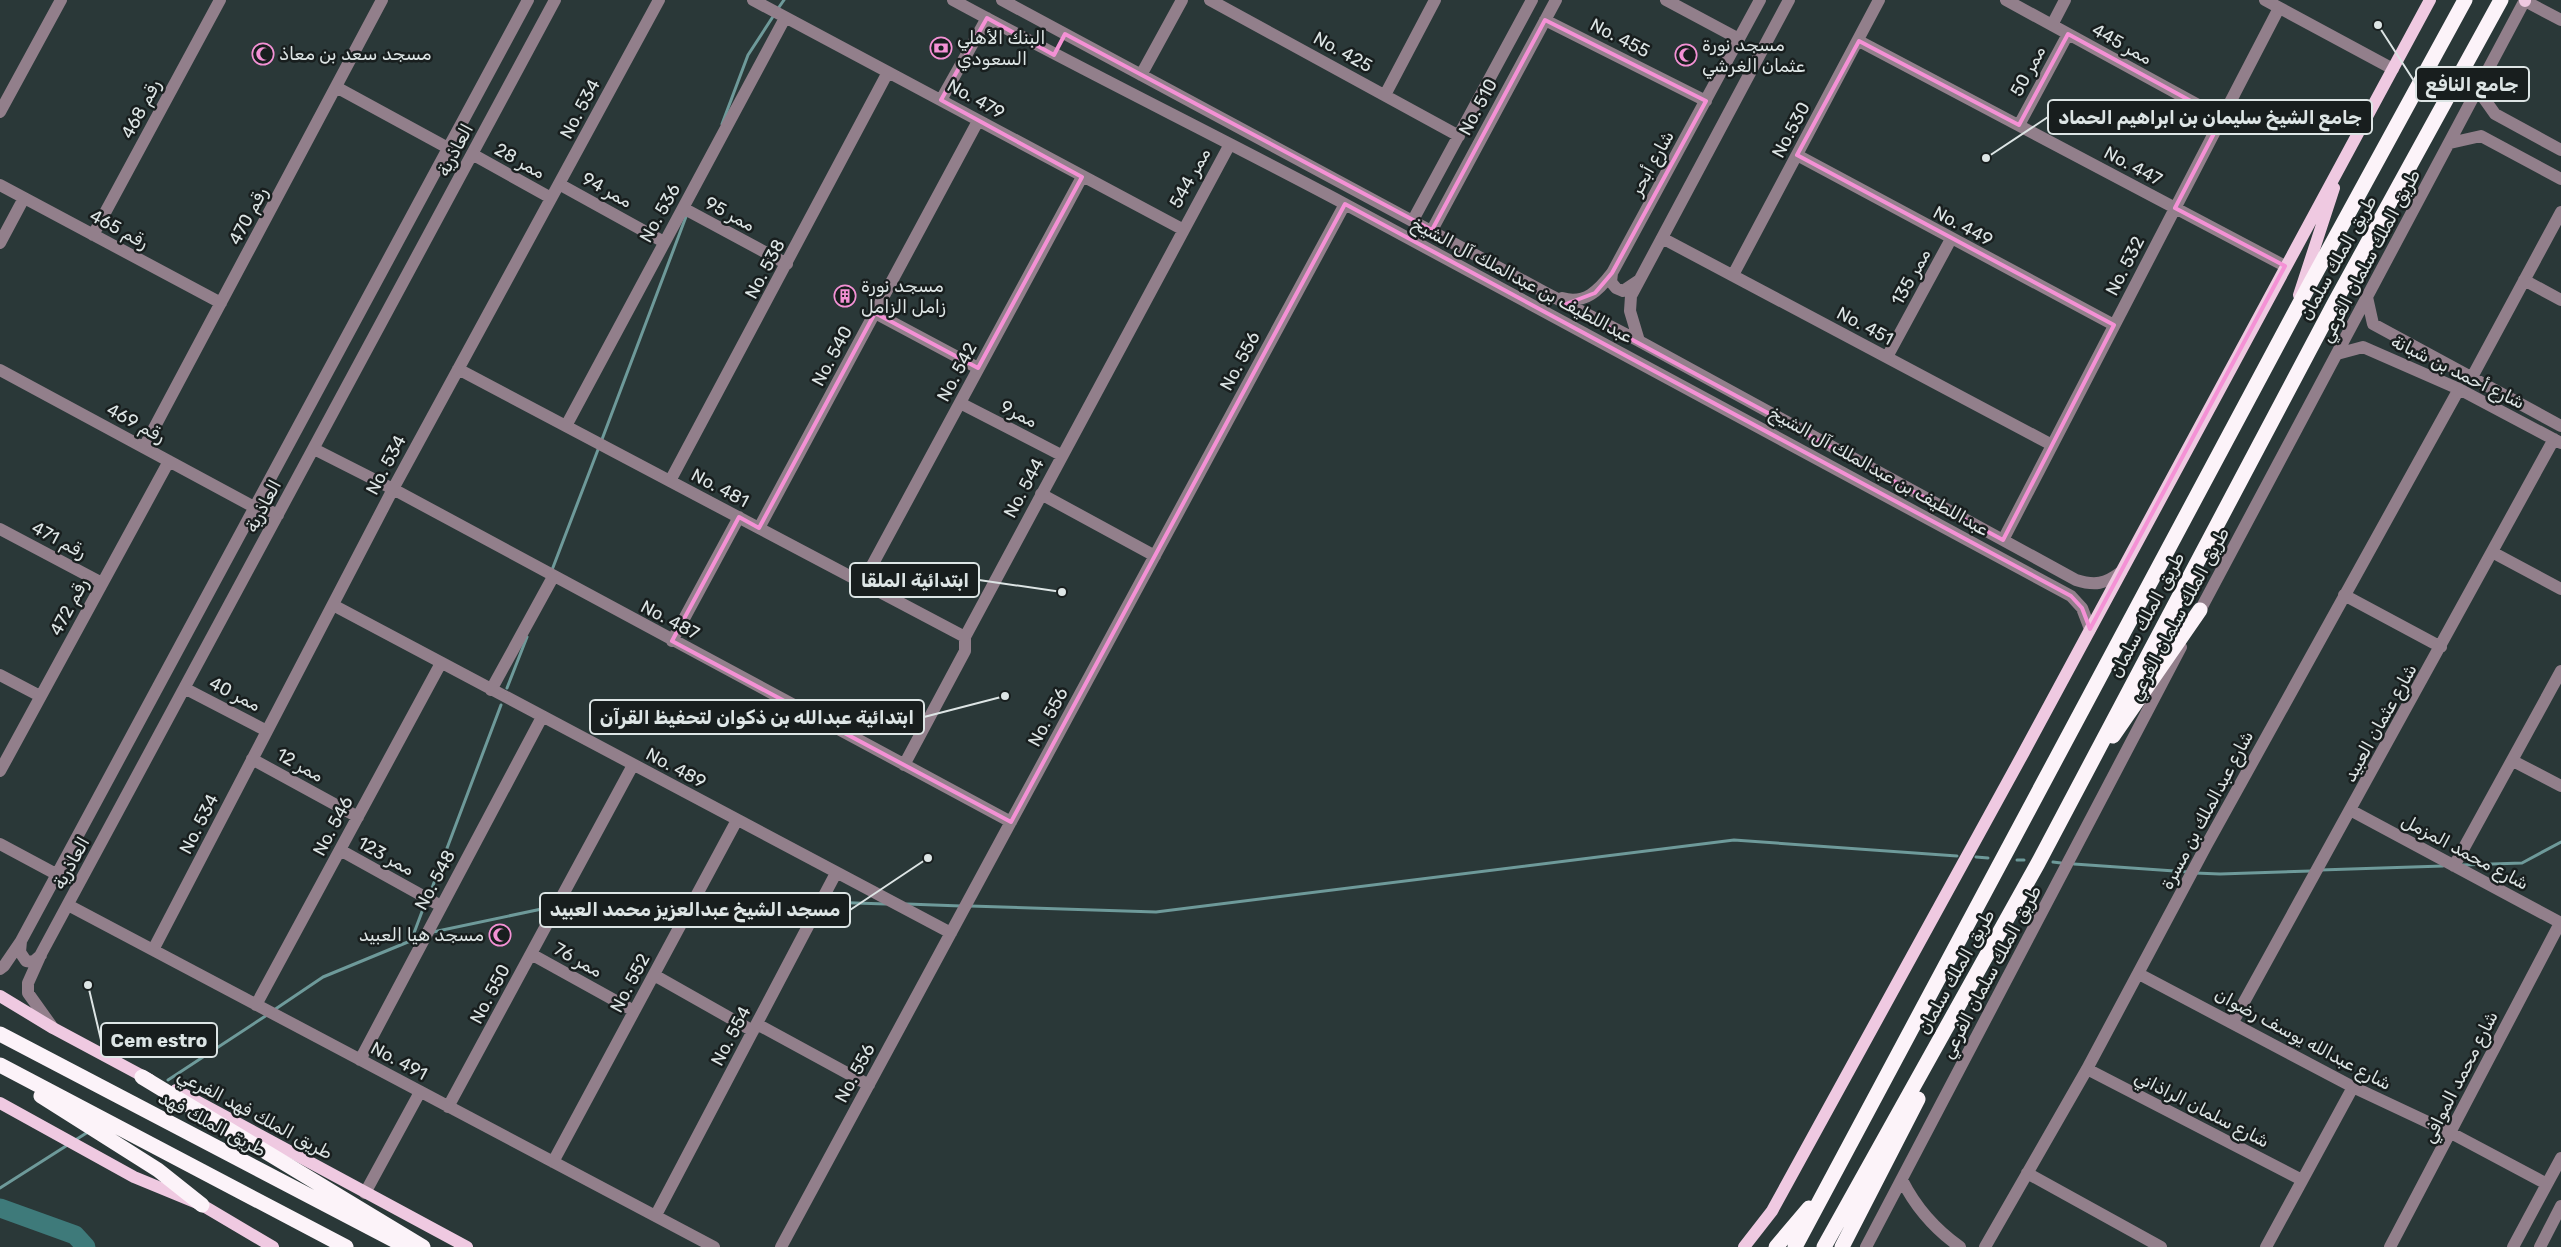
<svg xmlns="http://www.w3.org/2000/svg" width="2561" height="1247" viewBox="0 0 2561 1247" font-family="Rubik,Cairo,sans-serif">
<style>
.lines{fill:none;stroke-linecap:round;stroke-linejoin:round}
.stream{stroke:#6e9a9a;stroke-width:3}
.river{stroke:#3e7a7a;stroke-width:19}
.minor{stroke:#927f8b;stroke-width:12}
.major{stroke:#efc9e1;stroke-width:12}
.highway{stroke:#fcf3f9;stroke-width:15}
.marked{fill:none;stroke:#f491d5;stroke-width:4;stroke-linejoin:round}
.labels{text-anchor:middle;stroke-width:5;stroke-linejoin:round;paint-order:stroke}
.poi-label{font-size:18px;fill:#dde5e5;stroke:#181e1e;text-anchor:start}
.street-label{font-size:18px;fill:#dde5e5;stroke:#181e1e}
.leader{fill:none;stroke:#dde5e5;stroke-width:2}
.callout-dot{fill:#dde5e5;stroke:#181e1e;stroke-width:2}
.callout{fill:#181e1e;stroke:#dde5e5;stroke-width:2}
.callout-label{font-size:19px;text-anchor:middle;font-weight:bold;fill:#dde5e5}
</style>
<rect width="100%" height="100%" fill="#2a3838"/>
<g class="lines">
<path class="stream" d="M777,10L784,0
M722,124L748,55L774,15
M601,442L687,214
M552,570L599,447
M507,688L527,637
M1976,857L1988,858
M2017,860H2024
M2053,862L2061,863
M2074,864L2189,872
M2462,865L2522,863L2561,842
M2320,870L2443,866
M2195,873L2220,874L2311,871
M429,896L501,705
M700,898L816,902
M825,902L886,904
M907,904L961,906
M560,905L691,898
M970,906L1156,912L1734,840L1957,856
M433,932L551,907
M411,941L426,901
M274,1010L323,977L420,937
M168,1080L267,1015
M77,1139L88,1132
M0,1188L66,1146"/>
<path class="river" d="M0,1208L75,1235L86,1247"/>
<path class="minor" d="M753,0L1182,229
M953,0C1082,70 1213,134 1343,203C1586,332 1829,463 2071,596L2082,608L2090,629
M1002,0L1546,293L1639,341L2076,580C2095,586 2105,584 2121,572
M1210,0L1459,136
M1666,0L1739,39
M2006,0L2222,118
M2265,0L2393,69
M2525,1L2561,20
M1545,20L1706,101
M2052,25L2065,0
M1859,41L2285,266
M1141,75L1182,0
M336,87L448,148
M2478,90L2495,114L2561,150
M1385,95L1435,0
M941,100L987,18
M0,112L61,0
M2019,125L2068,34
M2450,143L2481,136L2561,179
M472,154L551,198
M1797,155L2114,325
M559,184L664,242
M0,185L221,303
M683,208L787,264
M1413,220L1532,0
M1432,230L1556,0
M93,235L220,0
M1662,238L2052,445
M0,243L24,198
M1612,273L1611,282L1616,288L1623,291L1638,281
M1733,275L1879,0
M2524,280L2561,300
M2367,297L2373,324L2561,426
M1562,298C1585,305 1599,290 1612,273L1760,0
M875,313L978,368
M1639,341L1630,311L1631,296L1789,0
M2337,354L2363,347L2459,389L2561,443
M1887,357L1951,239
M458,369L965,637
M0,370L254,507
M2471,379L2561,212
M960,403L1061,455
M566,426L785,18
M144,447L382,0
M314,449L393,489L1011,822
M670,481L888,72
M1041,494L1155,556
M256,504L278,515
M759,528L978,121
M0,529L102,583
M2003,540L2279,8
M2492,552L2561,589
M862,584L1082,177
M2344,595L2441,647
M333,605L951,933
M2196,618L2525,0
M672,641L739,517
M0,675L40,696
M186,689L267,731
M491,690L553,577
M252,759L358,817
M2513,761L2561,786
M904,765L965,651V637L1230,144
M0,771L169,461
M2352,811L2561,923
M0,844L56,874
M340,850L441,906
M2454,866L2561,671
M68,905L714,1247
M21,941L20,952L26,961L33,962L41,955
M153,950L393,489L659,0
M531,954L634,1011
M0,969L4,966L21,941L528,0
M2139,974L2353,1087L2451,1133L2547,1184
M654,975L753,1031
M256,1005L441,663
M2233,1022L2554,439
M757,1024L869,1085
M53,1028L28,993V983L41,954L555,0
M360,1060L542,717
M2087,1069L2302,1180
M448,1107L633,765
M553,1162L737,820
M2027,1173L2161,1247
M1902,1180C1915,1206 1936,1230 1960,1247
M365,1193L420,1092
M656,1215L836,873
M781,1247L1345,204
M1866,1247L2181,647
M1985,1247L2087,1069L2206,846L2459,389
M2266,1247L2353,1087
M2390,1247L2560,923
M2513,1247L2561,1158
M2540,1247L2561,1206"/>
<path class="major" d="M2525,1V0
M2299,295L2334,188
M0,996L53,1028L150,1080
M176,1090L467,1247
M0,1103L134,1177L202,1205L273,1247
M1744,1247L1772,1211L2024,752L2430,0"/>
<path class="highway" d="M2113,736L2200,610
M0,1034L407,1247
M0,1065L346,1247
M142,1077L423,1247
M41,1096L158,1170L202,1205
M1776,1247L1809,1208
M1795,1247L2311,282L2465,0
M1824,1247L2037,865L2335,302L2501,0
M1842,1247L1918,1099"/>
</g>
<path class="marked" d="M987,18L1054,55L1065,34L1432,230L1545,20L1706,101L1612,273L1595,293L1566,304L2003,540L2114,325L1797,155L1859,41L2019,125L2068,34L2222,118L2175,208L2285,266L2090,629L2082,608L2071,596L1345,204L1011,822L672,641L739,517L759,528L875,313L978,368L1082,177L941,100Z"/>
<defs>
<g id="bank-ring" transform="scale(1.125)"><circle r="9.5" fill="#181e1e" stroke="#f491d5" stroke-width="1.5"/><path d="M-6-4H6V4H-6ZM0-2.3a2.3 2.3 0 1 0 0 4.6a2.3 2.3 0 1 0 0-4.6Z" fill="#f491d5"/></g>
<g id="mosque-ring" transform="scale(1.125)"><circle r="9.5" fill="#181e1e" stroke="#f491d5" stroke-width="1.5"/><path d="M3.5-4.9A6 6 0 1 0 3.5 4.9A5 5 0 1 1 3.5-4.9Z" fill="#f491d5"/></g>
<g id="building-ring" transform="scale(1.125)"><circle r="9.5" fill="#181e1e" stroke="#f491d5" stroke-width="1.5"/><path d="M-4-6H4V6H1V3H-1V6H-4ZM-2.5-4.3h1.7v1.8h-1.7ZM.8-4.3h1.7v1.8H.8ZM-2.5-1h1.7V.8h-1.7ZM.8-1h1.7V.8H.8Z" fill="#f491d5"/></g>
</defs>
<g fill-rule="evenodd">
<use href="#bank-ring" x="941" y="48"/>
<use href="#mosque-ring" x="263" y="54"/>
<use href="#mosque-ring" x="1686" y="55"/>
<use href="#building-ring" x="845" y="296"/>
<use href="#mosque-ring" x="500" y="935"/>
</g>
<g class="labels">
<g class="poi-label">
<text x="957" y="44">البنك الأهلي<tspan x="957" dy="21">السعودي</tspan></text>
<text x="1702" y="51">مسجد نورة<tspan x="1702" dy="21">عثمان الغرشي</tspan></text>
<text x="279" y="60">مسجد سعد بن معاذ</text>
<text x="861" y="292">مسجد نورة<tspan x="861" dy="21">زامل الزامل</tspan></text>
<text x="484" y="941" text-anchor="end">مسجد هيا العبيد</text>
</g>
<g class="street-label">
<text transform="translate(1620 38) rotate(27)" y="6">No. 455</text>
<text transform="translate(2122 44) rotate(29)" y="6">ممر 445</text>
<text transform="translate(1343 52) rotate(29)" y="6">No. 425</text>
<text transform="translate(2028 71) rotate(-62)" y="6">ممر 50</text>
<text transform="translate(976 99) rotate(29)" y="6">No. 479</text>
<text transform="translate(1478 107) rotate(-62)" y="6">No. 510</text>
<text transform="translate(141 109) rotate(-62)" y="6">رقم 468</text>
<text transform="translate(580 109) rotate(-62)" y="6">No. 534</text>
<text transform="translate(1791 130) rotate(-62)" y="6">No.530</text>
<text transform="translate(455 150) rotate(-62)" y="6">العاذرية</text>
<text transform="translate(520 161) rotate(29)" y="6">ممر 28</text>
<text transform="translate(1652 163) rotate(-61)" y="6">شارع أبحر</text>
<text transform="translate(2133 166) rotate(28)" y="6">No. 447</text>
<text transform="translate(1190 178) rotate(-61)" y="6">ممر 544</text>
<text transform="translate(607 190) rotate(29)" y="6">ممر 94</text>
<text transform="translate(660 213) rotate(-61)" y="6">No. 536</text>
<text transform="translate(730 214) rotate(28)" y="6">ممر 95</text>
<text transform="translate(248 216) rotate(-62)" y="6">رقم 470</text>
<text transform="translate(1963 226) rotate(28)" y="6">No. 449</text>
<text transform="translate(119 229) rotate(28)" y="6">رقم 465</text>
<text transform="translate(2370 256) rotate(-62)" y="6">طريق الملك سلمان الفرعي</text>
<text transform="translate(2338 258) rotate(-61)" y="6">طريق الملك سلمان</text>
<text transform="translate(2125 266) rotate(-63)" y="6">No. 532</text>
<text transform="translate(765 269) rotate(-62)" y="6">No. 538</text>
<text transform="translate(1911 277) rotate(-61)" y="6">ممر 135</text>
<text transform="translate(1522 280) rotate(28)" y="6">عبداللطيف بن عبدالملك آل الشيخ</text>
<text transform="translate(1865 326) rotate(28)" y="6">No. 451</text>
<text transform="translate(832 356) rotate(-62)" y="6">No. 540</text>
<text transform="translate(1240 361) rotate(-62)" y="6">No. 556</text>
<text transform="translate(957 372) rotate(-62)" y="6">No. 542</text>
<text transform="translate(2458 372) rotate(26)" y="6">شارع أحمد بن شبانة</text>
<text transform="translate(1019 414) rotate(27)" y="6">ممر9</text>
<text transform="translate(136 423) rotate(28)" y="6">رقم 469</text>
<text transform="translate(386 465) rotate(-62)" y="6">No. 534</text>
<text transform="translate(1879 471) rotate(29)" y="6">عبداللطيف بن عبدالملك آل الشيخ</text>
<text transform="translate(720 488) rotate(28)" y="6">No. 481</text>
<text transform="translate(1024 488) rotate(-62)" y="6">No. 544</text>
<text transform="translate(263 506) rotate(-62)" y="6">العاذرية</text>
<text transform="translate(59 540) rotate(28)" y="6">رقم 471</text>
<text transform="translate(69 607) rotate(-62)" y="6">رقم 472</text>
<text transform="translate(2179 614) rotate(-62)" y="6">طريق الملك سلمان الفرعي</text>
<text transform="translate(2147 615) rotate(-62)" y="6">طريق الملك سلمان</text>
<text transform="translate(670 620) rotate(28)" y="6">No. 487</text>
<text transform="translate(235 694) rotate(27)" y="6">ممر 40</text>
<text transform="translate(1048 717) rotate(-62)" y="6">No. 556</text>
<text transform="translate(2380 723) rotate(-61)" y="6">شارع عثمان العبيد</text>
<text transform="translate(300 765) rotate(29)" y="6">ممر 12</text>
<text transform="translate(676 768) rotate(28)" y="6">No. 489</text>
<text transform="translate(2207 810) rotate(-62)" y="6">شارع عبدالملك بن مسرة</text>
<text transform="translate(199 824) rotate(-63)" y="6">No. 534</text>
<text transform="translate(333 826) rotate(-62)" y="6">No. 546</text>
<text transform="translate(2465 852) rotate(28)" y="6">شارع محمد المزمل</text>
<text transform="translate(386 856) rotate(29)" y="6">ممر 123</text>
<text transform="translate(71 863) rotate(-61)" y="6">العاذرية</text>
<text transform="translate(435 880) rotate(-62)" y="6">No. 548</text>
<text transform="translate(578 960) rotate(29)" y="6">ممر 76</text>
<text transform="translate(1956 972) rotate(-61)" y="6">طريق الملك سلمان</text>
<text transform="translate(1991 972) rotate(-62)" y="6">طريق الملك سلمان الفرعي</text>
<text transform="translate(630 983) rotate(-62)" y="6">No. 552</text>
<text transform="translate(490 994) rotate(-62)" y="6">No. 550</text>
<text transform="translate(731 1036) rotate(-62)" y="6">No. 554</text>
<text transform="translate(2303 1039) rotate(28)" y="6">شارع عبدالله يوسف رضوان</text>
<text transform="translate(399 1061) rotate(28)" y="6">No. 491</text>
<text transform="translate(855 1073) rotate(-62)" y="6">No. 556</text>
<text transform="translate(2460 1077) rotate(-63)" y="6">شارع محمد الموافي</text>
<text transform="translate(2202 1109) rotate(27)" y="6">شارع سلمان الراذاني</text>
<text transform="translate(255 1114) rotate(28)" y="6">طريق الملك فهد الفرعي</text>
<text transform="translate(212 1124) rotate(28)" y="6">طريق الملك فهد</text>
</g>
</g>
<path class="leader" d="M2378 25L2416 84M1986 158L2048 117M1062 592L979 580M1005 696L924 717M928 858L850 910M88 985L101 1040"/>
<g class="callout-dot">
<circle cx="2378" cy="25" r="5"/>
<circle cx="1986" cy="158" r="5"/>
<circle cx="1062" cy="592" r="5"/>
<circle cx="1005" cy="696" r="5"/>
<circle cx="928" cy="858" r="5"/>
<circle cx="88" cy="985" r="5"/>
</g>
<g class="callout">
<rect x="2416" y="67" width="113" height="34" rx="5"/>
<rect x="2048" y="100" width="324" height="34" rx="5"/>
<rect x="850" y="563" width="129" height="34" rx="5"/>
<rect x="590" y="700" width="334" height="34" rx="5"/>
<rect x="540" y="893" width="310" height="34" rx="5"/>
<rect x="101" y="1023" width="116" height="34" rx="5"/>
</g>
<g class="callout-label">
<text x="2472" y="91">جامع النافع</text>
<text x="2210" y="124">جامع الشيخ سليمان بن ابراهيم الحماد</text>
<text x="915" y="587">ابتدائية الملقا</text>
<text x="757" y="724">ابتدائية عبدالله بن ذكوان لتحفيظ القرآن</text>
<text x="695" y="916">مسجد الشيخ عبدالعزيز محمد العبيد</text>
<text x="159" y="1047">Cem estro</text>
</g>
</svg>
